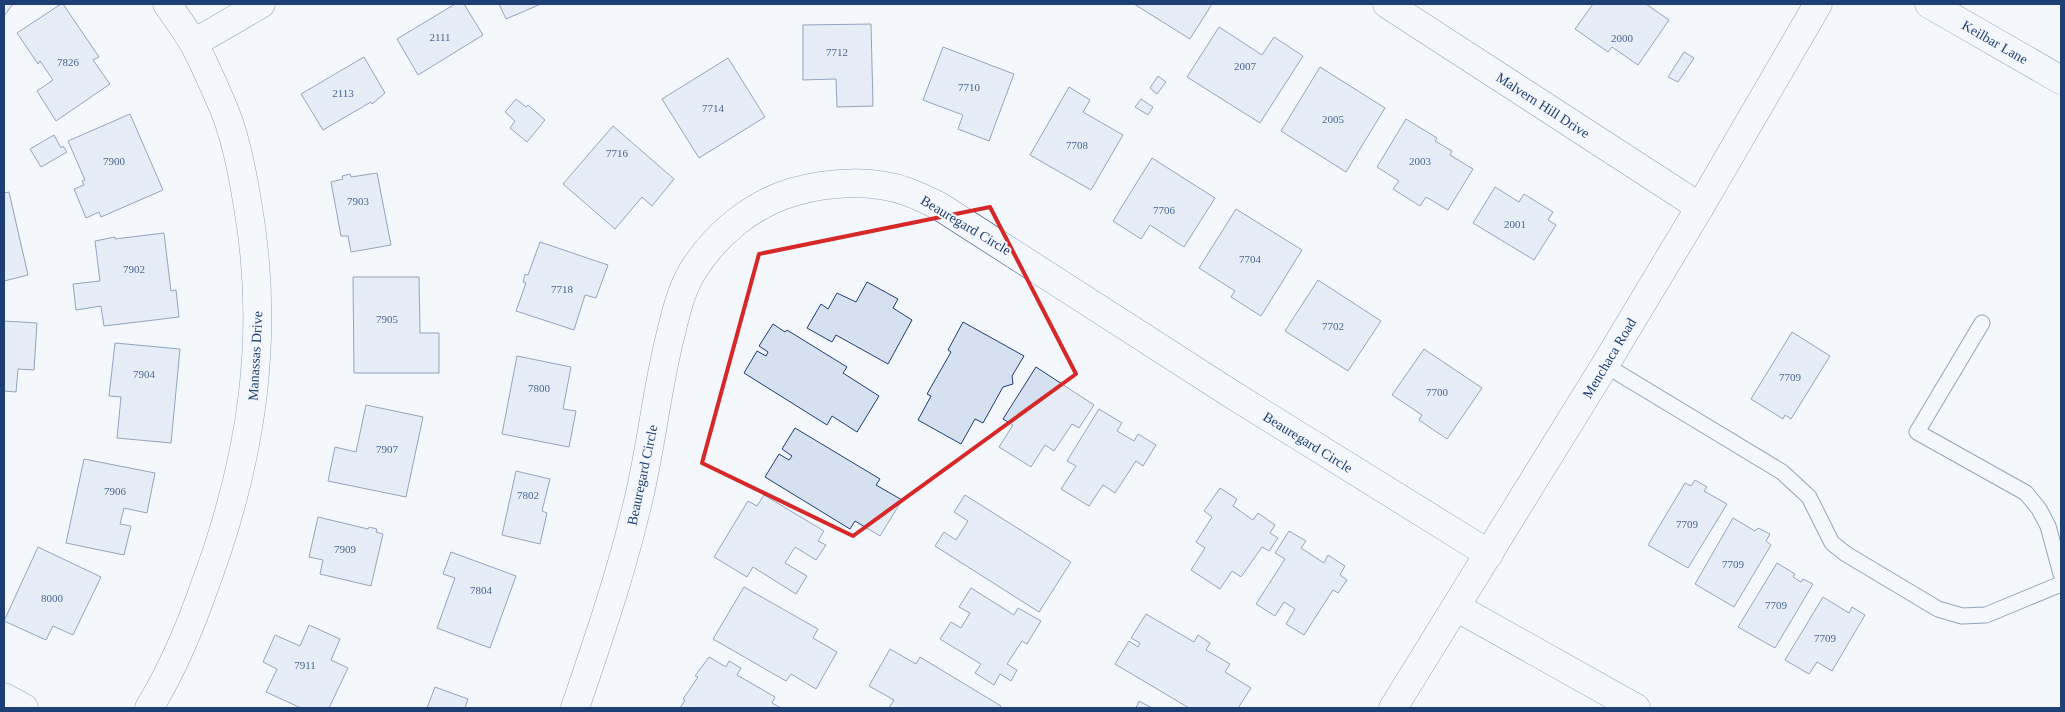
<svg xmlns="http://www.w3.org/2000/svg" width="2065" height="712" viewBox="0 0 2065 712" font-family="Georgia,serif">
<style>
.building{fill:#d5e0f0;stroke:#1d3f73}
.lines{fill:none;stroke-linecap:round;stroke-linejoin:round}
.service-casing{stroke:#1d3f73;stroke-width:17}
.minor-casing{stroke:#1d3f73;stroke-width:29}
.tertiary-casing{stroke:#1d3f73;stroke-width:29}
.secondary-casing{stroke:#1d3f73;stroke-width:29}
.service{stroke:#f4f7fb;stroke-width:15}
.minor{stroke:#f4f7fb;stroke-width:28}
.tertiary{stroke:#f4f7fb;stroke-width:28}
.secondary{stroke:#f4f7fb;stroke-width:28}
.marked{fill:none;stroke:#d62828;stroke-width:4;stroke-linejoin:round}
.labels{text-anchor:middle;stroke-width:4;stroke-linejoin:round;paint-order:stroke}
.number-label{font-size:11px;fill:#4b6792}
.street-label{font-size:14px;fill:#1d3f73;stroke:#f4f7fb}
</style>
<rect width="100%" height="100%" fill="#f4f7fb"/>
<path class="building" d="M4,4H13L4,16Z
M61,4H63L99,57L93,60L110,84L56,121L37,91L53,80L40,61L38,64L17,33Z
M455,4H464L483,35L418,75L397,39Z
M499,4H541L506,19Z
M1134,4H1212L1190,39Z
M1593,4H1646L1669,20L1638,65L1612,47L1608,52L1575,29Z
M871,24L873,106L837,107L836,79L803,80V25Z
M1219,27L1262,55L1274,37L1303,56L1260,123L1187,77Z
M943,47L1014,74L989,141L958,129L963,115L923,100Z
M1684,52L1694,58L1678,82L1668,77Z
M364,57L385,93L372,104L371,102L323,130L301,94Z
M728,58L765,117L699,158L662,99Z
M1320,67L1385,108L1346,172L1281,131Z
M1158,76L1166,82L1157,94L1150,88Z
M1069,87L1090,100L1083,112L1123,135L1091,190L1030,155Z
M516,99L526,107L528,105L545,120L527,142L510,128L515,121L505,112Z
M1141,99L1153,107L1148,115L1135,107Z
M130,114L163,190L101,217L99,212L86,218L74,189L84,185L82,181L85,180L68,141Z
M1406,119L1437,138L1435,141L1452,151L1450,155L1473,169L1448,210L1426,197L1420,206L1393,189L1399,181L1377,167Z
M613,126L674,179L652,206L642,197L615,229L563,184Z
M54,135L61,148L63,146L67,152L41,167L30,149Z
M1152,158L1215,198L1184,247L1150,225L1141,239L1113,221Z
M377,173L391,245L351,252L348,236H341L331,182L343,179L342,176L350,174L351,177Z
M1495,187L1519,202L1524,194L1553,212L1548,220L1556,225L1534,260L1473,223Z
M9,192L28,275L4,281V193Z
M1236,209L1302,250L1261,316L1231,297L1235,291L1199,268Z
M164,233L171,291L176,290L179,317L104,326L101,306L76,310L73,284L100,281L95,241L115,237V239Z
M540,242L608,265L596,298L585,295L574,330L516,311L526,283L523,282L525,274L528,275Z
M353,277H419L420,333H439V373H354Z
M1318,280L1381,321L1348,371L1285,331Z
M867,282L898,299L893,308L912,320L888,364L836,335L832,342L807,328L821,304L828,309L837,293L856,302Z
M4,321L37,323L34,370L18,369L16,392L4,391Z
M963,322L1024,356L1012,376L1013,384L1003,387L983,423L975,419L961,444L918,420L931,396L927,394L951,352L948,350Z
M773,324L785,332L787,330L847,367L843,373L879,396L857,432L832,416L827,425L744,373L757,351L766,356L768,352L759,346Z
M1792,332L1830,356L1791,419L1785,415L1783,419L1751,399Z
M115,343L180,349L171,443L117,438L121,397L109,396Z
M1424,349L1482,388L1447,439L1419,420L1422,415L1392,395Z
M517,356L571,367L563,409L576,411L569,447L502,434Z
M1036,367L1094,405L1079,428L1072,424L1054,451L1045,445L1031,467L999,447L1013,425L1003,419Z
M366,405L423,417L406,497L328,481L335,447L356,452Z
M1099,409L1122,423L1117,431L1134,441L1138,434L1156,445L1143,466L1136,461L1115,493L1103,485L1089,506L1061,489L1076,466L1067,461Z
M795,428L880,479L876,485L902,500L880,536L855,521L850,529L765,477L779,454L789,460L792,456L782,449Z
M84,459L155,473L147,513L124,508L120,524L131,526L124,555L66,543Z
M516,471L550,479L542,511L547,513L540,544L502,535Z
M1695,480L1707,487L1704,491L1727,504L1688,568L1648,545L1685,483L1691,486Z
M1220,488L1237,499L1233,506L1253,520L1258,513L1275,525L1270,533L1278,538L1269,551L1262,547L1241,577L1232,571L1220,589L1191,570L1205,548L1196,542L1212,517L1204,511Z
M764,495L824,531L818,541L826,545L816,560L795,547L785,563L807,576L796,594L753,567L747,577L714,557L748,501L757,506Z
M965,495L1071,562L1039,612L935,546L944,532L956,540L968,521L954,512Z
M318,517L368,529L369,527L377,529L376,532L383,534L371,586L320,574L323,560L309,557Z
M1733,518L1755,531L1758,528L1770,534L1766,541L1771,545L1734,607L1695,584Z
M1289,531L1306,541L1301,548L1324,563L1328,555L1345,566L1340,575L1347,580L1338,593L1333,590L1304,635L1286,624L1295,609L1284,602L1275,616L1256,604L1285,559L1275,553Z
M38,547L101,577L73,635L53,626L46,640L4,621Z
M451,552L516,576L490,648L437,628L455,578L443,574Z
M1777,563L1795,574L1793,577L1801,582L1803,579L1813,584L1775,648L1738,627Z
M744,587L818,629L813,638L837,652L816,689L791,674L786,681L713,639Z
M971,588L1014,615L1018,608L1041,621L1027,644L1022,641L1007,664L1017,670L1011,681L1000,674L994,685L975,673L981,664L940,639L951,622L961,628L970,613L959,607Z
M1823,597L1849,613L1852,607L1865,615L1832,671L1817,662L1809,674L1785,660Z
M1146,614L1194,642L1198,635L1210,643L1206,650L1230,664L1225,672L1251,688L1238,708H1189L1115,664L1129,641L1138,647L1140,643L1131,638Z
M309,625L340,639L331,660L348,668L329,708H301L266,692L277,669L263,662L275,635L300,646Z
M890,649L916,664L920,657L1001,706L1000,708H889L894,700L869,686Z
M709,657L726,667L729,661L741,668L737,675L775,697L772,703L781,708H680L685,700L683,699L698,677L695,676Z
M435,687L468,699L465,708H427Z
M1139,701L1152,708H1136Z"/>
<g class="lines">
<g class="service-casing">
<path id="service" d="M1982,323L1917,432L2026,493L2039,509L2048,526L2061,574
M1605,365L1782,472L1809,497L1832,543L1846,554L1938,609L1962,616L1986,615L2061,584"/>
</g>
<g class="minor-casing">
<path id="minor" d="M1387,4L1700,207
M1929,4L2061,80
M194,43L261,4
M1456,607L1636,708
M4,697L24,708
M575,708C597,643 620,577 636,510C651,452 656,391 671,333C676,312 681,291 692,272C715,235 750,205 793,192C828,182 873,179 908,192C919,196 929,201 939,206L1233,395L1489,554"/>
</g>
<g class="tertiary-casing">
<path id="tertiary" d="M149,708C173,669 190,628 205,585C252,459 271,334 247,201C242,170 236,138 224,109C215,88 205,65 194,44C186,30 176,17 167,4"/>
</g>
<g class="secondary-casing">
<path id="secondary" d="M1393,708L1605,365L1700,207L1818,4"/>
</g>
<use href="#service" class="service"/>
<use href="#minor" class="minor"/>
<use href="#tertiary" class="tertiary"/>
<use href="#secondary" class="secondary"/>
</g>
<path d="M0 0H2065V712H0ZM990,207L1076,374L853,536L702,463L759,254Z" fill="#f4f7fb" fill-opacity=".55" fill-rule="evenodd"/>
<path class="marked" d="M990,207L1076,374L853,536L702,463L759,254Z"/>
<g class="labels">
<g class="number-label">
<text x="440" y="41">2111</text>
<text x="1622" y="42">2000</text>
<text x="837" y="56">7712</text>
<text x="68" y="66">7826</text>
<text x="1245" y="70">2007</text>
<text x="969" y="91">7710</text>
<text x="343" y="97">2113</text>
<text x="713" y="112">7714</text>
<text x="1333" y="123">2005</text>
<text x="1077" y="149">7708</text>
<text x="617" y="157">7716</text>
<text x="114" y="165">7900</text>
<text x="1420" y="165">2003</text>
<text x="358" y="205">7903</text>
<text x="1164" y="214">7706</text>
<text x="1515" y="228">2001</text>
<text x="1250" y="263">7704</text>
<text x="134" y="273">7902</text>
<text x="562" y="293">7718</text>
<text x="387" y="323">7905</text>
<text x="1333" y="330">7702</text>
<text x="144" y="378">7904</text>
<text x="1790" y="381">7709</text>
<text x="539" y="392">7800</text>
<text x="1437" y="396">7700</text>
<text x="387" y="453">7907</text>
<text x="115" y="495">7906</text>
<text x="528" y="499">7802</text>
<text x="1687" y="528">7709</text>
<text x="345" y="553">7909</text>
<text x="1733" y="568">7709</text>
<text x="481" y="594">7804</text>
<text x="52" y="602">8000</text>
<text x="1776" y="609">7709</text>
<text x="1825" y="642">7709</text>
<text x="305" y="669">7911</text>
</g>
<g class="street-label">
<text transform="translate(1995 42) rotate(30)" y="5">Keilbar Lane</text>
<text transform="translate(1543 105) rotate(33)" y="5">Malvern Hill Drive</text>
<text transform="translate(966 225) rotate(31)" y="5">Beauregard Circle</text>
<text transform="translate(255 356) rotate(-87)" y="5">Manassas Drive</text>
<text transform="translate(1609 358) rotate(-59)" y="5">Menchaca Road</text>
<text transform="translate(1308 442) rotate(32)" y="5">Beauregard Circle</text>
<text transform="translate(642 475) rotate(-78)" y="5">Beauregard Circle</text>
</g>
</g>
<rect width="2065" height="712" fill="none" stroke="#1d3f73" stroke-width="10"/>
</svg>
